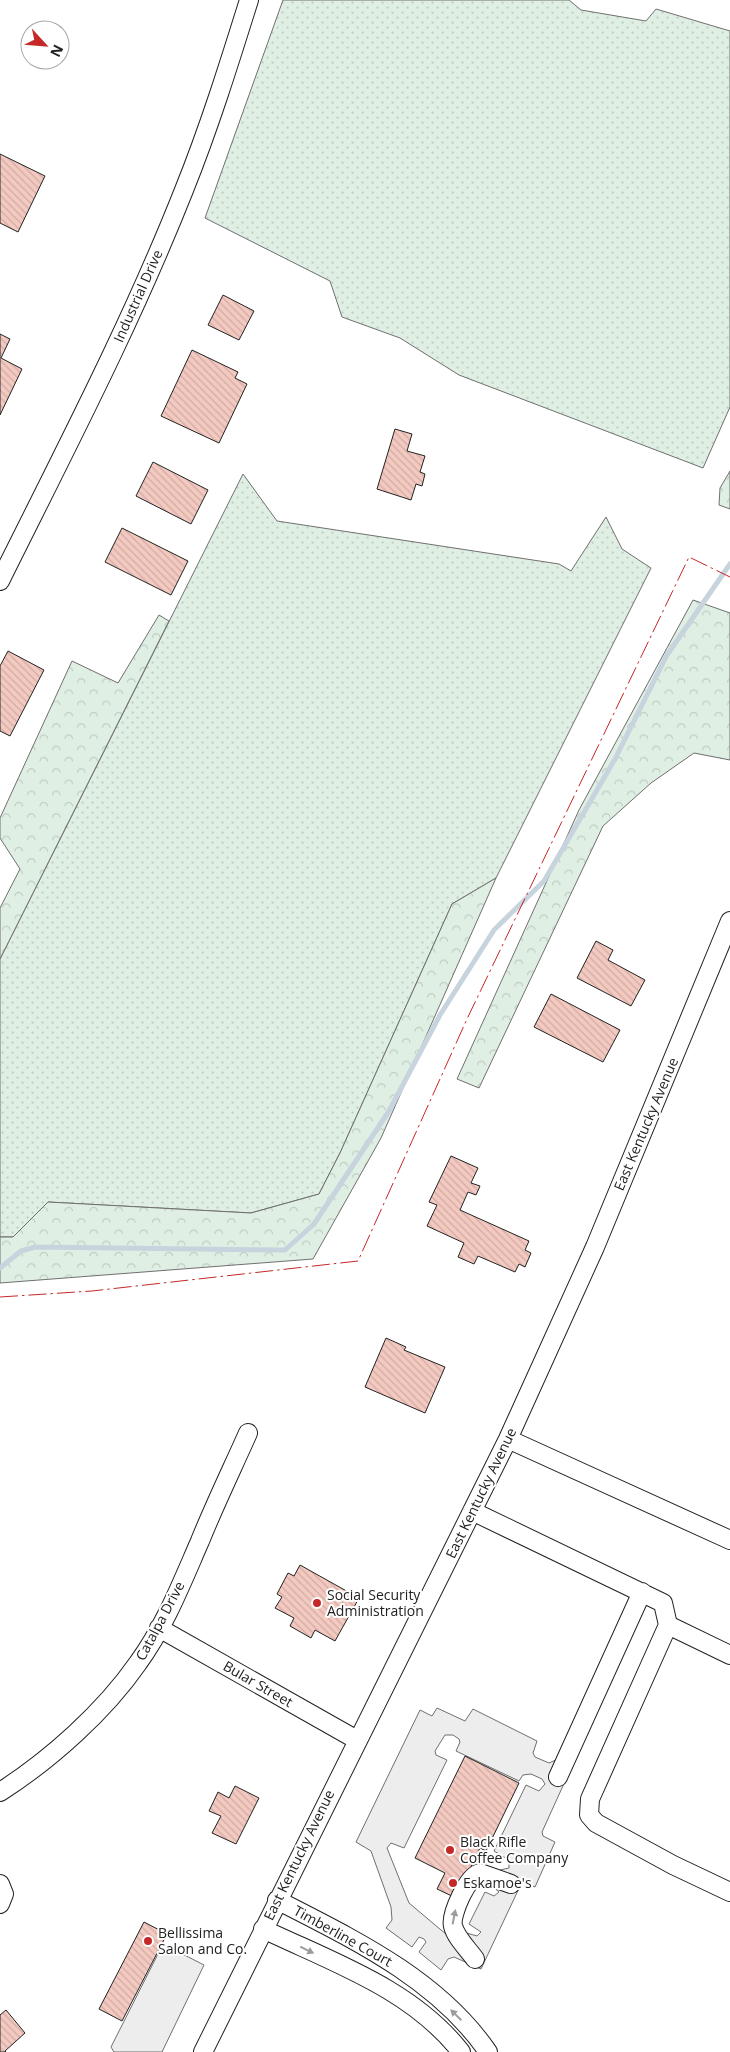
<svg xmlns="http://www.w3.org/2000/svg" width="730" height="2052" viewBox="0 0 730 2052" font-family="'Open Sans',sans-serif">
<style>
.grass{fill:url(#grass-dots);stroke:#6f6f6f}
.forest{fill:url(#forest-crowns);stroke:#6f6f6f}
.parking{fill:#ededed;stroke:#6f6f6f;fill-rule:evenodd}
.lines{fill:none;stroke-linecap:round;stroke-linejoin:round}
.stream{stroke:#c7d3dd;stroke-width:5}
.building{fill:url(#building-back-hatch);stroke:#222}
.minor-casing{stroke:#222;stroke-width:20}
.minor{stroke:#fff;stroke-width:18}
.power{stroke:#c62828;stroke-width:1;stroke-dasharray:18 4 2.5 4;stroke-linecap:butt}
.oneway{fill:#9c9c9c}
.poi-dot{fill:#c62828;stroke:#fff;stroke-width:2}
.labels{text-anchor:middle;stroke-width:4;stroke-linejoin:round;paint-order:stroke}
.street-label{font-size:14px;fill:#222;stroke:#fff}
.poi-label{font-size:14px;fill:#222;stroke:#fff;text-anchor:start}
</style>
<defs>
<pattern id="grass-dots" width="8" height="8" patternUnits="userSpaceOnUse" patternTransform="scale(1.25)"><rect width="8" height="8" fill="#e0efe3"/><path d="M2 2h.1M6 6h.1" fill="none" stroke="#c0cdc2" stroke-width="1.8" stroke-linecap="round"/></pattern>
<pattern id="forest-crowns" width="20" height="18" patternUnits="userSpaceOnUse" patternTransform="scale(1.25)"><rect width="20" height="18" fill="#e0efe3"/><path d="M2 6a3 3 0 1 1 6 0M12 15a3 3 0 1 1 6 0" fill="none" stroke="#c0cdc2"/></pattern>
<pattern id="building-back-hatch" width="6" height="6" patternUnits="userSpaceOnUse" patternTransform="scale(1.25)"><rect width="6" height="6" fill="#f3c9c0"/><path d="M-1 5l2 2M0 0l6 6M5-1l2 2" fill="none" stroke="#d0aca5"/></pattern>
</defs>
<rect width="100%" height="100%" fill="#fff"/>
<path class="grass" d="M283,0H569L581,10L646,21L656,9L730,31V407L703,468L459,375L400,338L342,317L330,281L205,218Z
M243,474L277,521L559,564L571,571L606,517L622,549L651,568L496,878L452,904L340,1153L319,1194L251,1213L48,1202L13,1237H0V959Z"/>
<path class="forest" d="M730,471V509L719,505L720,488Z
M693,600L730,613V760L694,753L651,783L603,826L479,1088L457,1079L579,810Z
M159,615L169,621L0,959V908L20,869L0,838V818L72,661L118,683Z
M496,878L381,1138L313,1259L0,1283V1237H13L48,1202L251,1213L319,1194L340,1153L452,904Z"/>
<path class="parking" d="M437,1708L465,1721L473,1709L537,1741L533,1753L535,1757L549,1763L558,1759L572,1766L542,1832L543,1836L555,1842L535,1887L522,1882L481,1969L454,1957L448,1959L441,1970L419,1952L426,1942L424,1939L419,1937L412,1947L386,1928L392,1920L391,1907L371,1851L356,1842L420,1710L432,1716ZM445,1735H453L459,1739L460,1742L456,1751L519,1781L523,1775L531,1774L542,1779L545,1784L539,1791L526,1785L494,1851L509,1860V1868L500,1870L480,1865L471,1868L447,1935L409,1903L387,1848L391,1843L404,1848L447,1760L436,1755L435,1751ZM477,1882L489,1883L499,1892L494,1896L485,1892L469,1924L481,1932L477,1936L463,1932L457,1918Z
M163,1944L204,1965L162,2052H114L111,2047Z"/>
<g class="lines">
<path class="stream" d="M0,1268L21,1251L35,1247L285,1250L314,1224L389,1111L440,1015L494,930L544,881L615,759L667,655L730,564"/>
</g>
<path class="building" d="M0,154L45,176L18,232L0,223Z
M223,295L254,311L239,340L208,325Z
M0,334L10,339L1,358L22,369L0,415Z
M192,350L238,372L235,378L247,384L219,443L161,416Z
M395,429L412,434L407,451L425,456L420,472L425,474L422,486L416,484L411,500L377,489Z
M153,462L208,490L191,524L136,496Z
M122,528L188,561L171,595L105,562Z
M8,651L44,670L10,736L0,731V666Z
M596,941L613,950L608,960L645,980L631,1006L577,978Z
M551,994L620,1030L603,1062L534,1027Z
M451,1156L478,1168L471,1183L480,1186L476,1195L468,1192L460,1210L529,1241L525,1250L531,1253L525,1267L519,1264L515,1272L478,1256L474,1264L458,1257L464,1243L427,1226L437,1205L429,1202Z
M386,1338L406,1347L404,1350L445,1367L425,1413L365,1387Z
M300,1565L359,1598L335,1641L315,1630L311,1638L290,1626L294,1618L275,1608L282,1597L277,1594L288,1573L294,1576Z
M465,1756L519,1783L486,1851L480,1848L456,1898L437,1889L445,1873L415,1858Z
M235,1786L259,1798L236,1844L212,1833L221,1816L209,1811L218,1792L229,1798Z
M144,1922L167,1934L122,2021L99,2009Z
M6,2010L25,2033L5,2051L6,2052H0V2015Z"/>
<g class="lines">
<g class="minor-casing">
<path id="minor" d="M0,581C64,452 131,324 184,190C209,128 229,64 249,0
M508,1439L730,1540
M472,1511L663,1603L668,1625L730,1655
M668,1625L590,1799L589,1815L596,1823L673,1865L730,1892
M159,1628L357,1740
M558,1777L642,1592
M0,1792C50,1760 104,1712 138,1663C165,1626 182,1582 200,1541C215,1504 232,1469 248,1433
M0,1884L4,1894L0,1904
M277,1900C353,1939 438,1979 488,2052
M263,1929C332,1962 412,1989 461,2052
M475,1959C468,1949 456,1938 453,1926C450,1915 468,1875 480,1873L511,1884
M203,2052L508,1439L595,1247L730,921"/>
</g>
<use href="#minor" class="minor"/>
<path class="power" d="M0,1297L92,1291L358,1261L467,1019L689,557L730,577"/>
</g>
<defs><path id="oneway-solid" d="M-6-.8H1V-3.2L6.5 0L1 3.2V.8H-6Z" transform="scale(1.25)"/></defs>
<g class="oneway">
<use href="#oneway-solid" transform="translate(454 1917) rotate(-79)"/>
<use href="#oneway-solid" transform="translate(307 1950) rotate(26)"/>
<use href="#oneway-solid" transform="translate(456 2015) rotate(-136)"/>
</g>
<g class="poi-dot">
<circle cx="317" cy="1603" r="5"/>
<circle cx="450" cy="1850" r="5"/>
<circle cx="453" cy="1883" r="5"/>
<circle cx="148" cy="1941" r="5"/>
</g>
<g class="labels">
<g class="street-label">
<text transform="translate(138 296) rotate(-66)" y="5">Industrial Drive</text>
<text transform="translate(646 1124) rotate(-67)" y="5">East Kentucky Avenue</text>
<text transform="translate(481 1493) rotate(-64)" y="5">East Kentucky Avenue</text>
<text transform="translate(160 1621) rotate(-62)" y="5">Catalpa Drive</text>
<text transform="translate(258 1684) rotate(30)" y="5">Bular Street</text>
<text transform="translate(299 1855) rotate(-64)" y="5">East Kentucky Avenue</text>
<text transform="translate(343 1936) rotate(29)" y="5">Timberline Court</text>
</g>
<g class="poi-label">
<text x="327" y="1600">Social Security<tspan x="327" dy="16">Administration</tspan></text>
<text x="460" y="1847">Black Rifle<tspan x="460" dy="16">Coffee Company</tspan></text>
<text x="463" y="1888">Eskamoe's</text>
<text x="158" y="1938">Bellissima<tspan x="158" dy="16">Salon and Co.</tspan></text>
</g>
</g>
<g transform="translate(45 45) rotate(116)"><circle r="24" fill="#ffffff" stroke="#a7a7a7"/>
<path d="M0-4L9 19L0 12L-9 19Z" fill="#c62828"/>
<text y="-8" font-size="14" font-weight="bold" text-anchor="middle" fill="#222222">N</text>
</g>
</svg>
